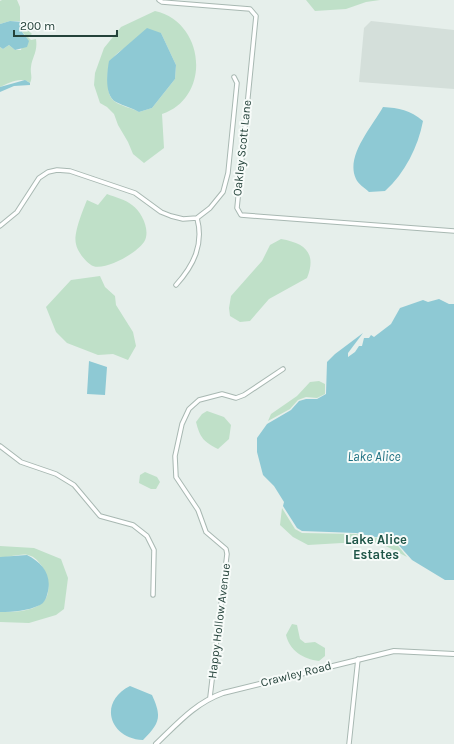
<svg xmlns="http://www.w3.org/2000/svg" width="454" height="744" viewBox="0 0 454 744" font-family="Karla,sans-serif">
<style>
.built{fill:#d4dfda}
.green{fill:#bfe0c8;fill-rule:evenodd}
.water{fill:#8ec9d4}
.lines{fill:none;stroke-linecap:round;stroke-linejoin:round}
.minor-casing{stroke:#a8b8b2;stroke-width:5.5}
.tertiary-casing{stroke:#a8b8b2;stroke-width:6}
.minor{stroke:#fff;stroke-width:3.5}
.tertiary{stroke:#fff;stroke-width:4}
.labels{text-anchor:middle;stroke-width:4;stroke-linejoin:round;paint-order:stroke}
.street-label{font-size:12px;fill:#24423a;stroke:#f7fbf9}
.water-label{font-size:13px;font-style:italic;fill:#1c6f80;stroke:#f7fbf9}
.neighbourhood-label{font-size:13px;font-weight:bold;fill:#1f5548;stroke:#f7fbf9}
</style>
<rect width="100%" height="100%" fill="#e6efeb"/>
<path class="built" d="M371,21L454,30V89L359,82L364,28Z"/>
<path class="green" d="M2,0H17L20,7V21H10L0,24V1Z
M306,0H380L366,2L346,9L315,11Z
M155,11C205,22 212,97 162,114L164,148L144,163L133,154L128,142L118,125L114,114L107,107L100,103L94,85L95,73L104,48L121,27ZM161,33L176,65L175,79L152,108L139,112C132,108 120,106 114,101C108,96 108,88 108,81C104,48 136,44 161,33Z
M24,22H28L31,26L29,31L32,34L28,37L31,40L36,39C38,52 32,57 31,67C30,73 33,77 30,83C21,76 9,83 0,87V47L3,49L9,45L15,50H21L25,35L22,32L23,28L27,26Z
M107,194C115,197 126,200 132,205C142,212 151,231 144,242C137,253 105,271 93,266C86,263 77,251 76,244C73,234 83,210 87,200L98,205Z
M281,239C305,243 317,253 307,278L269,299L250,321L240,322L230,316L229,308L231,296L262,261L270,245Z
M100,276L105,287L115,296L116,305L133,332L136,346L128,360L113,354L98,355L67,343L56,332L46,307L71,280Z
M319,381L325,384V394L317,398L306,397L298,400L290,409L268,421L271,414L297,396L310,382Z
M207,411L224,417L231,425L229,439L218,449C204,442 200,438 196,422L202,414Z
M145,472L157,477L160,482L156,489H151L139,483L140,475Z
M282,508L295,529L302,533L356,534L373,537L395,542L407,557L380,543L359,542L308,545L293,537L280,525Z
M0,546L34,548L61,559L68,578L64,609L56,615L29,623L0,622V612C13,612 31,612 42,603C56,592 45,559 28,555C20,553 9,558 0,557Z
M292,624L297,625L300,639L305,643L315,642L325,648V656L319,661C303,659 290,651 286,635Z"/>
<path class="water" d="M10,21L24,22L27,26L23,28L22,32L29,41L27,47L15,50L9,45L3,49L0,47V24Z
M147,28L161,33L176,65L175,79L152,108L139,112C132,108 124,106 116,102C104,96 107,72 109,61Z
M25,80L30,83V85L14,86L0,92V87Z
M383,107C399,108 410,110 423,121C418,147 405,173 385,191L369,192C365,188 358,184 356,179C345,156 372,127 383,107Z
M439,299L449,304H454V580H445L412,560L395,541L356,533L302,531L297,528L283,506L284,502L274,486L263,475L257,452V438L267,424L291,410L299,401L306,399H317L326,394L327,362L335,354L363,333L348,353V357L355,352L359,346H362L364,338H369L371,335L374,337L391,324L400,308L423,300L428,302Z
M89,361L107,367L105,395L87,394Z
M27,555C43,563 53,576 47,595C46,599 44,603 40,605C27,611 14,612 0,612V557Z
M130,686L152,695C162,717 160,723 143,740C109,738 98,702 130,686Z"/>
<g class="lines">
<g class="minor-casing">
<path id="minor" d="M159,0L162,2L250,9L256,16L237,208L241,215L454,231
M0,226L17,212L39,178L48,172L57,170L70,171L135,193L161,212L171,216L183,219L197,218L210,208L223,192L228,173L237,83L234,77
M176,285C194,265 204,244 197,218
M0,446L21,462L56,474L74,485L100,516L133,525L147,536L154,550L153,595
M210,697L227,554L226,549L206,532L198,510L176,477L175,456L182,424L189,409L199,400L222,394L236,398L244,395L283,369
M349,744L358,659"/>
</g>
<g class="tertiary-casing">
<path id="tertiary" d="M156,744C177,724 195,703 223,693L394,651L454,654"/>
</g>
<use href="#minor" class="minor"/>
<use href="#tertiary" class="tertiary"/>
</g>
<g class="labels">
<g class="street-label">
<text transform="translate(242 148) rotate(-84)" y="4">Oakley Scott Lane</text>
<text transform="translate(219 621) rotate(-83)" y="4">Happy Hollow Avenue</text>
<text transform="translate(296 674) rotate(-14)" y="4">Crawley Road</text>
</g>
<g class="water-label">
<text x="374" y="461">Lake Alice</text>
</g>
<g class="neighbourhood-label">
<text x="376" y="544">Lake Alice<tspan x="376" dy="15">Estates</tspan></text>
</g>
</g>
<path d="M14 30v6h103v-6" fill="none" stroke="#24423a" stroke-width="2"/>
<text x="20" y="30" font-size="12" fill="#24423a" stroke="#f7fbf9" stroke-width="3" paint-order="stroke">200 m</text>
</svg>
